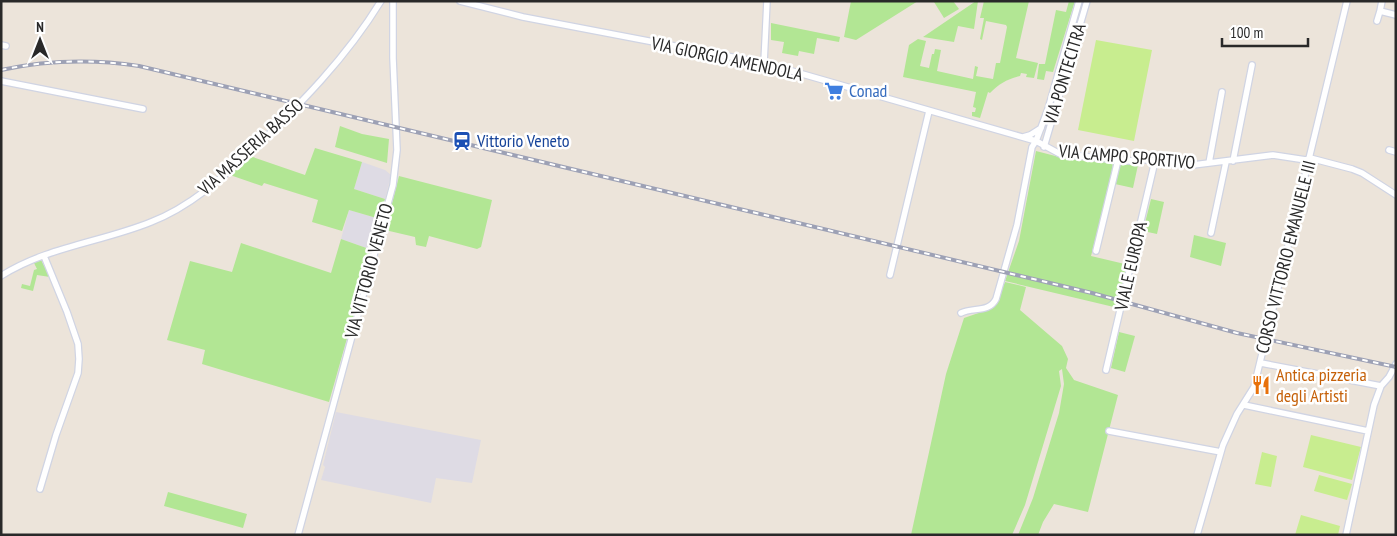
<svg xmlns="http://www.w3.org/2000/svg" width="1397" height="536" viewBox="0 0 1397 536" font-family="'PT Sans Narrow',sans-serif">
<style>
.industrial{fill:#dedbe4}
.green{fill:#b2e694}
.pitch{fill:#c8ed8f}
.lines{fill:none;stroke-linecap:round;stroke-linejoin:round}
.minor-casing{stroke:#d0d4e3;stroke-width:8}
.minor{stroke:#fff;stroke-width:5.5}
.rail-casing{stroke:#9da1b5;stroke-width:4}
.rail{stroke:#fff;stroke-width:2;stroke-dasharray:5.5;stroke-linecap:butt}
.labels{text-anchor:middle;stroke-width:5;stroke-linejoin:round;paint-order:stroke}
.street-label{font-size:18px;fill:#292929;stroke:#fff}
.shop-label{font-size:18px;fill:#366cbe;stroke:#fff;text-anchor:start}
.transit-label{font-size:18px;fill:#164399;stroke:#fff;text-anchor:start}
.food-label{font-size:18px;fill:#c56008;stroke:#fff;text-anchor:start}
</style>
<rect width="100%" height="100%" fill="#ece4da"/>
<path class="industrial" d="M362,162L385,170L391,175L385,199L354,189Z
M349,210L380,219L372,250L341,239Z
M336,412L481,440L472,483L436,478L431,503L321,480L325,467L323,465Z"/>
<path class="green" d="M851,1H918L856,40L844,37Z
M935,1H953L959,9L944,18L934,2Z
M976,1H978L974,29L958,26L954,42L923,37Z
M984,1H1029L1016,58L1038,63L1034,78L1026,77L1027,74L1021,73L1020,76C1007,79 999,84 990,93L988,92L980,118L972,116V112H975L976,108L973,107L976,92L903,77L909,45L918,39L926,41L920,66L929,68L932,54H934L935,49L941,50L937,71L973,79L975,66L978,67L976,76L993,79L996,63H1000L1007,27L1006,25L986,21L982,40L980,39L984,18H980Z
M1069,1H1075L1053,72L1046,71L1044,80L1037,79L1039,64H1045L1056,10L1066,12Z
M771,23L840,37L839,42L817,38L814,54L799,51L798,56L782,53L784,42L771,40Z
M340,126L362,134L389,139L387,163L335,147Z
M315,148L362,162L354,189L385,199L380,219L349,210L342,231L312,222L318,200L264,183L262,186L230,175L250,156L305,175Z
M1036,151L1067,159L1113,163L1110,183L1091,256L1129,265L1118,308L1005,281L1019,241Z
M1120,164L1138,165L1133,188L1115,184Z
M399,176L492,200L481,247L477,249L429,236L426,247L416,245L415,237L385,230Z
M1151,199L1164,202L1157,234L1143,231Z
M1194,235L1226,243L1221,266L1190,257Z
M341,239L372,250L329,402L202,364L205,350L167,340L190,261L232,272L241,243L331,273Z
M41,260L50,277L37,275L33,291L21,288L22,284L30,286L34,270L37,269L34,263Z
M1005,282L1026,287L1020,310L1062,346L1068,359L1066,368L1074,380L1118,395L1088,512L1054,504L1043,522L1038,535H1018L1033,498L1059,413L1064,384L1062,369L1059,371L1061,386L1025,505L1012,535H911L946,374L964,318L993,308Z
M1119,332L1135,336L1125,372L1111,368Z
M168,492L247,514L243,528L164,506Z"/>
<path class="pitch" d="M1096,40L1152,50L1134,141L1078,130Z
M1311,435L1361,447L1352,480L1303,467Z
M1262,452L1277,456L1271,487L1255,484Z
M1319,475L1352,484L1347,500L1314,491Z
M1301,515L1340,526L1338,535H1295Z"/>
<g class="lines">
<g class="minor-casing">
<path id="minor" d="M460,1L523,17L764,63L1036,141L1060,154L1130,161L1139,159L1176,164L1193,165L1273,155L1306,160L1310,158L1352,169L1362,173L1396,195
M1382,1L1380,11L1396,15
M1377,21L1380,11
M1,45L6,46
M764,63L767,1
M1,81L143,109
M1023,137L1030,135L1041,128
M1044,147L1087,1
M1389,150L1396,152
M1233,161L1252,65
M1209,163L1222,92
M1211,233L1226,162
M1096,251L1118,160
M890,275L929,111
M1,276C46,247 102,242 151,222C190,207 222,178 252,150C300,105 346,58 381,1
M961,313C973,307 989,313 996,299L1017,225L1032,147L1036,141L1048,109L1079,1
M1261,363L1381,386
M1106,370L1155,161
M1244,405L1368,431
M1109,431L1221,452
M40,489L56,435L78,373L79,359L78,344L67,312L44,256
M298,535L393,185L397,150L393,58V1
M1197,535L1223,445L1237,414L1254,387L1347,1
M1346,535L1374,405L1381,386L1389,377L1396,364"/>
</g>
<use href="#minor" class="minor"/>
<g class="rail-casing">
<path id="rail" d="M1,70C48,60 92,59 139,66L1092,293L1237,333L1396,367"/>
</g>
<use href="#rail" class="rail"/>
</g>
<defs>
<g id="supermarket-bare" transform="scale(1.5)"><path d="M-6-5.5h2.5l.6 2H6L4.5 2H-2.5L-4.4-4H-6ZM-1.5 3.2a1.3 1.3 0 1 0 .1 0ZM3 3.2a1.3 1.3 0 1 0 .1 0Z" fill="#3f7fe0" stroke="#fff" stroke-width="2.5" paint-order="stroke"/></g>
<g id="station-bare" transform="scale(1.5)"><path d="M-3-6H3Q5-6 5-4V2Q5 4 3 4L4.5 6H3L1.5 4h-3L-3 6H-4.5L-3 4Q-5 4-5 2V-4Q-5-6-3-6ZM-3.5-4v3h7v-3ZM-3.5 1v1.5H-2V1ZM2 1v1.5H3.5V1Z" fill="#1a4fb4" stroke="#fff" stroke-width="2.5" paint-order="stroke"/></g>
<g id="restaurant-bare" transform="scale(1.5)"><path d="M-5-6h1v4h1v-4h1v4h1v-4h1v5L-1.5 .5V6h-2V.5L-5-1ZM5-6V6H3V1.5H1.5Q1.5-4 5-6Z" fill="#e8710a" stroke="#fff" stroke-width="2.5" paint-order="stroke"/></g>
</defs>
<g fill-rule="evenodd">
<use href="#supermarket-bare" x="834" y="91"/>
<use href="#station-bare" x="462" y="141"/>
<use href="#restaurant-bare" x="1261" y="385"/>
</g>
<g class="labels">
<g class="street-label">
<text transform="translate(727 59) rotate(12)" y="6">VIA GIORGIO AMENDOLA</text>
<text transform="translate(1065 74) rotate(-73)" y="6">VIA PONTECITRA</text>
<text transform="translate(251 147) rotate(-42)" y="6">VIA MASSERIA BASSO</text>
<text transform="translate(1127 157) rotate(5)" y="6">VIA CAMPO SPORTIVO</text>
<text transform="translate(1286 257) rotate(-76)" y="6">CORSO VITTORIO EMANUELE III</text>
<text transform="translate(1131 266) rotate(-77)" y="6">VIALE EUROPA</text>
<text transform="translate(369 271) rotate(-75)" y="6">VIA VITTORIO VENETO</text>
</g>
<g class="shop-label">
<text x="849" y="97">Conad</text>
</g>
<g class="transit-label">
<text x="477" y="147">Vittorio Veneto</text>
</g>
<g class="food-label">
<text x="1276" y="381">Antica pizzeria<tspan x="1276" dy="21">degli Artisti</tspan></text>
</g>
</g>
<rect width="1397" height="536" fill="none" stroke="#292929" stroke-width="5"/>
<g transform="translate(40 40)" stroke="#ffffff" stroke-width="4" paint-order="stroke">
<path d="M0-4L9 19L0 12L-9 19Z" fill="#292929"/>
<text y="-8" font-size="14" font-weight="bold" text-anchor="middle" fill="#292929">N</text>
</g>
<path d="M1222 38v8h86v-8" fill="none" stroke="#292929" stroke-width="2.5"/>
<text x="1230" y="38" font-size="15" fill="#292929" stroke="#ffffff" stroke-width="4" paint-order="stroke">100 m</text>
</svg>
